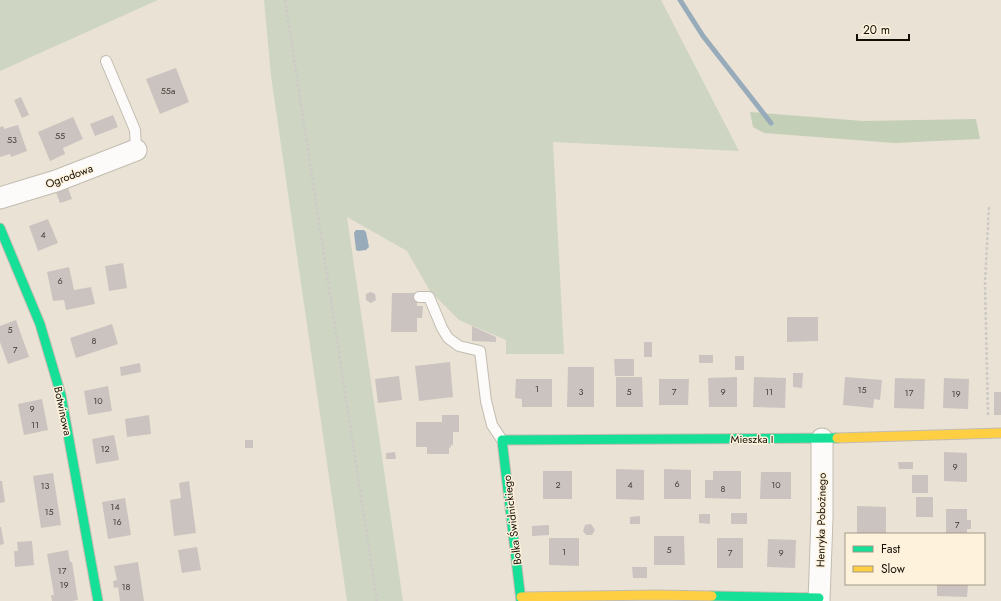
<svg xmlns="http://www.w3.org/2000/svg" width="1001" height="601" viewBox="0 0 1001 601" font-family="Jost,sans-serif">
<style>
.green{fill:#ced6c3}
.forest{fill:#c4cfb7}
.water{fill:#97abba}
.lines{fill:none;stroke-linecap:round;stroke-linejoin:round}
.stream{stroke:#97abba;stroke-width:5}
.building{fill:#cbc3c0}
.lane-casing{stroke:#c2bcb1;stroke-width:12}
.street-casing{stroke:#c2bcb1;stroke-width:23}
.fast-casing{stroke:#c2bcb1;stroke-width:11}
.slow-casing{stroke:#c2bcb1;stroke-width:11}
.path{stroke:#cecbc7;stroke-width:2.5;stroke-dasharray:3 2;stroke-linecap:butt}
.lane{stroke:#fcfbf9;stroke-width:10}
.street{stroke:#fcfbf9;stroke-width:21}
.fast{stroke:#16e098;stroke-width:9}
.slow{stroke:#ffcf43;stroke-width:9}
.labels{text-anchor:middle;stroke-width:3;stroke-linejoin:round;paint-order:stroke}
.number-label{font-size:9px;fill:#423c34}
.street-label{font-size:11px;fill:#140f06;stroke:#fef2dd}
</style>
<rect width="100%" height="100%" fill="#eae2d4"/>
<path class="green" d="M0,0H158L0,71Z
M264,0H661L739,151L553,142L564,354H506V340L459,320L430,291L407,251L347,217L403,601H347L271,76Z"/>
<path class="forest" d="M750,112L863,121L976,119L980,139L894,143L764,133L753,127Z"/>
<path class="water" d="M356,230H364L366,232L369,247L366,250L358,251L356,250L354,233Z"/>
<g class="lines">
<path class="stream" d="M680,0L703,36L771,123"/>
</g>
<path class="building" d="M176,68L189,102L160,114L146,79Z
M21,97L29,115L22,118L14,100Z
M113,115L118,127L95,136L90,124Z
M73,117L83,139L63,148L65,154L50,161L38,132Z
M18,125L27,151L11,157L10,154L0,157V127L3,126L4,129Z
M68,188L72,199L60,203L56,192Z
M48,219L58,243L38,251L29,226Z
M123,263L127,288L109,291L105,266Z
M69,267L74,290L91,287L95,304L66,310L64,300L53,301L47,272Z
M371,292L375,294L376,300L371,303L366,300V294Z
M392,293H417L416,302H417V306H423L422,318H417V332H391Z
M787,317H818V341L787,342Z
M16,320L29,357L8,364L0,342V326Z
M112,324L118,344L76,358L70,338Z
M472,326L496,337V342L472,341Z
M644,342H652V357H644Z
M699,355H713V363H699Z
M735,356H744V370H735Z
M614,359H634V376H615Z
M450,362L453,397L419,401L415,366Z
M140,363L141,372L121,376L120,367Z
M568,367H594V407H567Z
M793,373H803L802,388L793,387Z
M399,376L402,400L378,403L375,379Z
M616,377H642L643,407H616Z
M737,377V407H709L708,378Z
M754,377L786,378L785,408L753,407Z
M845,377L882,380L880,400L874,399L873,408L843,405Z
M895,378L925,379L924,409L894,408Z
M944,378L969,379L968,409L943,408Z
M516,379H552V407H522V399L515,398Z
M659,379H689L688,405H659Z
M108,386L112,411L88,415L84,391Z
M994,392H1001V415H994Z
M42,399L48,430L24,435L18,404Z
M149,415L151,434L127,437L125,419Z
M442,415H459V432H453V445H451V447L449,448V454H427V447H416V422H442Z
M114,435L119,460L96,464L92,439Z
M245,440H253V448H245Z
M395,452L396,459H386V453Z
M944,452L967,453V482L944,481Z
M898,462H913V469H899Z
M616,469L644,470V500L616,499Z
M664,469L691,470V499H664Z
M543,471H572V499H543Z
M713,471H741V499L705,498V480H713Z
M761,472H791V499H760Z
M53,473L61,525L41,528L33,476Z
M912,475H928V493H912Z
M0,481H2L5,502L0,503Z
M189,481L196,533L174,536L170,500L181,498L179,483Z
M916,497H933V517H916Z
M125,498L131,535L108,539L102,502Z
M857,506L886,507V534H857Z
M946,509H967V520H971V529H967V534H946Z
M731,513H747V524H731Z
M699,514H710V524L699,523Z
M640,516V524H630V517Z
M591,524L595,530L592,535H586L583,531L585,525Z
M549,525V535L532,536V526Z
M0,527H1L4,544L0,545Z
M654,536H684L685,565H654Z
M549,538H579V566L549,565Z
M717,538H743V568H717Z
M768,539L796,540L795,568L767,567Z
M32,541L34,565L15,567L14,551H18L17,542Z
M197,547L201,570L182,573L178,550Z
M68,550L70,562H72L78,600L72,601H52L51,595H54L47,554Z
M138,562L144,601H120L118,587L114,588L113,581L117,580L114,566Z
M632,567H647V578H633Z
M937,584H968L967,597L937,596Z"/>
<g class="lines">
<g class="lane-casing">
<path id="lane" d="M106,61L135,130L136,150
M419,297H429L442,328L448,338L459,346L480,351L486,401L492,425L502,440"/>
</g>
<g class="street-casing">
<path id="street" d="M0,198L56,181L136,150
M819,601L822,518V439"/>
</g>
<g class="fast-casing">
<path id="fast" d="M0,228L40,324L61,395L98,601
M712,596L819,598
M521,601L502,440L837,438"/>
</g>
<g class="slow-casing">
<path id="slow" d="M837,438L1001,433
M521,597L656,595L712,596"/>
</g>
<path class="path" d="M285,0L377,601
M988,415L985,284L989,206"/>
<use href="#lane" class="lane"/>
<use href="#street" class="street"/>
<use href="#fast" class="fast"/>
<use href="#slow" class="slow"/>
</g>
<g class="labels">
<g class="number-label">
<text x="168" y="94">55a</text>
<text x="60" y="139">55</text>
<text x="12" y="143">53</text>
<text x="43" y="238">4</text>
<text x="60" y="284">6</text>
<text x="10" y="333">5</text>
<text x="94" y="344">8</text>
<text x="15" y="353">7</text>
<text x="537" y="392">1</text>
<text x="862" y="393">15</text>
<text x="581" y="395">3</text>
<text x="629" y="395">5</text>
<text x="674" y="395">7</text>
<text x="723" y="395">9</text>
<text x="769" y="395">11</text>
<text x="909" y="396">17</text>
<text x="956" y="397">19</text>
<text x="98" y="404">10</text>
<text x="32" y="412">9</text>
<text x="35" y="428">11</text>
<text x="105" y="452">12</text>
<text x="955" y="470">9</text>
<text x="677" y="487">6</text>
<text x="558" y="488">2</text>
<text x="630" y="488">4</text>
<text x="776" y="488">10</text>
<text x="45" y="489">13</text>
<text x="723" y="492">8</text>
<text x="115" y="510">14</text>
<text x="49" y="515">15</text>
<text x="117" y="525">16</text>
<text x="957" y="528">7</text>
<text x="669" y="553">5</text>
<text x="564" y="555">1</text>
<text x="730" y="556">7</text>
<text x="781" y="556">9</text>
<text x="62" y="574">17</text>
<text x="64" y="588">19</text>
<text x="126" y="590">18</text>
</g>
<g class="street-label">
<text transform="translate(69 176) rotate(-20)" y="4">Ogrodowa</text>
<text transform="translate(63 411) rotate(78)" y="4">Botwinowa</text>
<text x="752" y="443">Mieszka I</text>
<text transform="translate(512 520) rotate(-97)" y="4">Bolka Świdnickiego</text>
<text transform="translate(821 520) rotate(-89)" y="4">Henryka Pobożnego</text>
</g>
</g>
<rect x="845" y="533" width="140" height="52" fill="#fef2dd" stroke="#a09787"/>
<rect x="853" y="546" width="20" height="6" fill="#16e098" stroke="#a09787"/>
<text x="881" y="553" font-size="12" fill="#140f06">Fast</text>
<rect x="853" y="566" width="20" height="6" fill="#ffcf43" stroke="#a09787"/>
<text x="881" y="573" font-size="12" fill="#140f06">Slow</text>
<path d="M857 34v6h52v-6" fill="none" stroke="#140f06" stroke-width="2"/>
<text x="863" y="34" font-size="12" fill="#140f06" stroke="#fef2dd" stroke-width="3" paint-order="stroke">20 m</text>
</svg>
